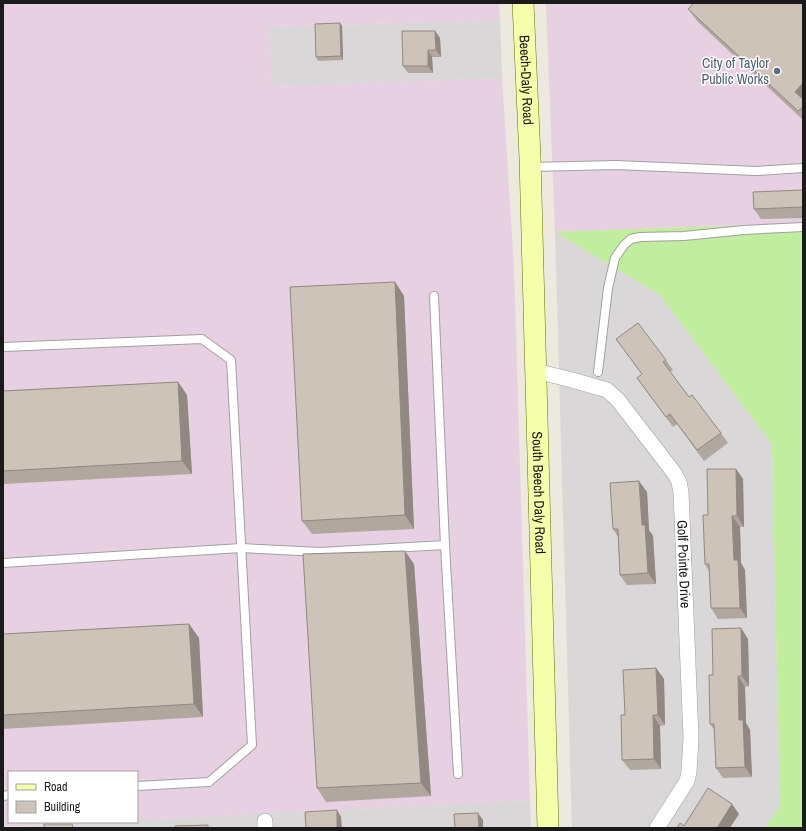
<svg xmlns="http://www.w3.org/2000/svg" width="806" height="831" viewBox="0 0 806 831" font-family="'Archivo Narrow',sans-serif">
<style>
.residential{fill:#d9d7d7}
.industrial{fill:#e7d0e1}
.grass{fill:#c0ed9e}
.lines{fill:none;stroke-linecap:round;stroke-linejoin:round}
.lane-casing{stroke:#a1a1a1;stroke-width:10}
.street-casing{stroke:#a1a1a1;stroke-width:16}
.secondary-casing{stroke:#5e7300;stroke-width:22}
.lane{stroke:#fff;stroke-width:8}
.street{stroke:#fff;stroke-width:15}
.secondary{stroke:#f5ffab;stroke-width:21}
.wall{fill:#b0a89e}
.shaded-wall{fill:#908881}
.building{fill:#cdc3b8;stroke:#908881}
.service-dot{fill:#5c6f8a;stroke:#fff;stroke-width:1.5}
.labels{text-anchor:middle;stroke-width:3;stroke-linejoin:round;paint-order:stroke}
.service-label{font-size:14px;fill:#4e5e75;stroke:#fff;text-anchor:end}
.street-label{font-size:14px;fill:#1a1a1a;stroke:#fff}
</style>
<rect width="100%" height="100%" fill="#ede9de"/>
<path class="residential" d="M500,20L502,78L271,86L269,27Z
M555,232L660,295L772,444L780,807L764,828H572Z
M530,800L531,828H3L93,822H137V820Z"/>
<path class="industrial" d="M3,3H499L500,20L269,27L271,86L502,78L514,267L530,800L137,820V772H9V822H90L3,827Z
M546,3H803V223L555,232Z"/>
<path class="grass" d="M803,223V828H764L780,807L772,444L660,295L555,232Z"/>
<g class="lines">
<g class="lane-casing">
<path id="lane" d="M531,167L616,165L756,171L803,168
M3,347L202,339L231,360L252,745L209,782L137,786
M598,372L608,288L615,258L624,245L631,239L640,237L684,236L744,230L803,227
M445,545L458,774
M3,563L241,548L320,552L445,545L434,296
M3,796L9,795"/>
</g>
<g class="street-casing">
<g id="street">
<path id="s1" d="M536,371L572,380L607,390L618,400L675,474L679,482L681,492L691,738L689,772L687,781L657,828"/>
<path d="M265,821V828"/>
</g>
</g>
<g class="secondary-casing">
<g id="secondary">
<path id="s2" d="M523,3L530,158L548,828"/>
</g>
</g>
<use href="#lane" class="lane"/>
<use href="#street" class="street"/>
<use href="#secondary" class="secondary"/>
</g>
<path class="wall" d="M691,3H803V120L698,22L688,9L692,4Z
M340,23L342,26L343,60L318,61L316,57Z
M435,31L440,38L441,57H432L433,73H408L403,66Z
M803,190V218L761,219L754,209Z
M395,282L404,296L414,529L312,534L302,521Z
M616,339L666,360L673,370L670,372L689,397L721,433L728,443L704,461L677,424L673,427L644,388L637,378L642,374Z
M178,382L187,395L192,474L3,484V391Z
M736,469L743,479L744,527H740L741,563L745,570L747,618L718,619L711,608L709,571L705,564Z
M647,492L649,530L653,536L656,584L627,585L620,575L618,537L613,529Z
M414,564L431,796L326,802L317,788Z
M189,624L199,638L203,717L3,729V634Z
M741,628L748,639L749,686L745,687L746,723L750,730L752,777L723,778L716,768L715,731L710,724Z
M656,668L664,679L665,725L660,726L661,769L630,770L622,760L625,715Z"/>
<path class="shaded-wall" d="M340,23L342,26L343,60L341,56Z
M435,31L440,38L441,57L436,50Z
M428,50L432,57L433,73L428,66Z
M803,83V104L795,92Z
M395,282L404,296L414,529L405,515Z
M178,382L187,395L192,474L182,461Z
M736,469L743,479L744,527L737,516Z
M639,481L647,492L649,530L653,536L656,584L648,573L642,525Z
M732,516L740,527L741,563L745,570L747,618L740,608L734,560Z
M405,551L414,564L431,796L421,783Z
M189,624L199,638L203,717L194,704Z
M741,628L748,639L749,686L742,676Z
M656,668L664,679L665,725L658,715Z
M738,676L745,687L746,723L750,730L752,777L745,767L739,720Z
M653,715L660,726L661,769L654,759Z
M732,804L739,814L730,828H717Z
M337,810L341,817L342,828H337Z
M478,813L483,820V828H479Z"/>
<path class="building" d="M694,3H803V83L795,92L803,99V107L798,111L688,9Z
M340,23L341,56L316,57L315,24Z
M402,31H435L436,50H428V66H403Z
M803,190V207L754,209L753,192Z
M395,282L405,515L302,521L290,287Z
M638,323L666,360L663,362L689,397L692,395L721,433L697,450L670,414L666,417L637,378L642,374L616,339Z
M178,382L182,461L3,471V391Z
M707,469H736L737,516H732L734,560H738L740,608H711L709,564H705L703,515H708Z
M639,481L642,525H645L648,573L620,575L618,529H613L610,483Z
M405,551L421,783L317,788L303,554Z
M189,624L194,704L3,715V634Z
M741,628L742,676H738L739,720H743L745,767L716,768L714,724H710L709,675H713L712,629Z
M656,668L658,715H653L654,759L622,760L621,715H625L623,670Z
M708,788L732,804L717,828H677L680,823L684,826Z
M337,810V828H306L305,812Z
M478,813L479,828H455L454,814Z
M44,824H72L73,828H44Z
M208,825V828H175V826Z"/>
<circle class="service-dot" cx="777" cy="71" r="4"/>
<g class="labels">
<g class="service-label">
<text x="769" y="68">City of Taylor<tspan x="769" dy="16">Public Works</tspan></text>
</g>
<g class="street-label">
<text dy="5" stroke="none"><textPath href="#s2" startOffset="77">Beech-Daly Road</textPath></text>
<text dy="5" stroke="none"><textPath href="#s2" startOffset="490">South Beech Daly Road</textPath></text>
<text dy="5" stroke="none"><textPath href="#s1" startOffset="273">Golf Pointe Drive</textPath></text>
</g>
</g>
<rect width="806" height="831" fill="none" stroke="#1a1a1a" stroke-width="8"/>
<rect x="8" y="771" width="130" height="52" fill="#ffffff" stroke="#a3a3a3"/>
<rect x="16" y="784" width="20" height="6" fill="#f5ffab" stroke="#a3a3a3"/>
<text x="44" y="791" font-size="12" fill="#1a1a1a">Road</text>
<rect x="16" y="801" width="20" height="12" fill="#cdc3b8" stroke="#a3a3a3"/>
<text x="44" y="811" font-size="12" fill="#1a1a1a">Building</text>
</svg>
